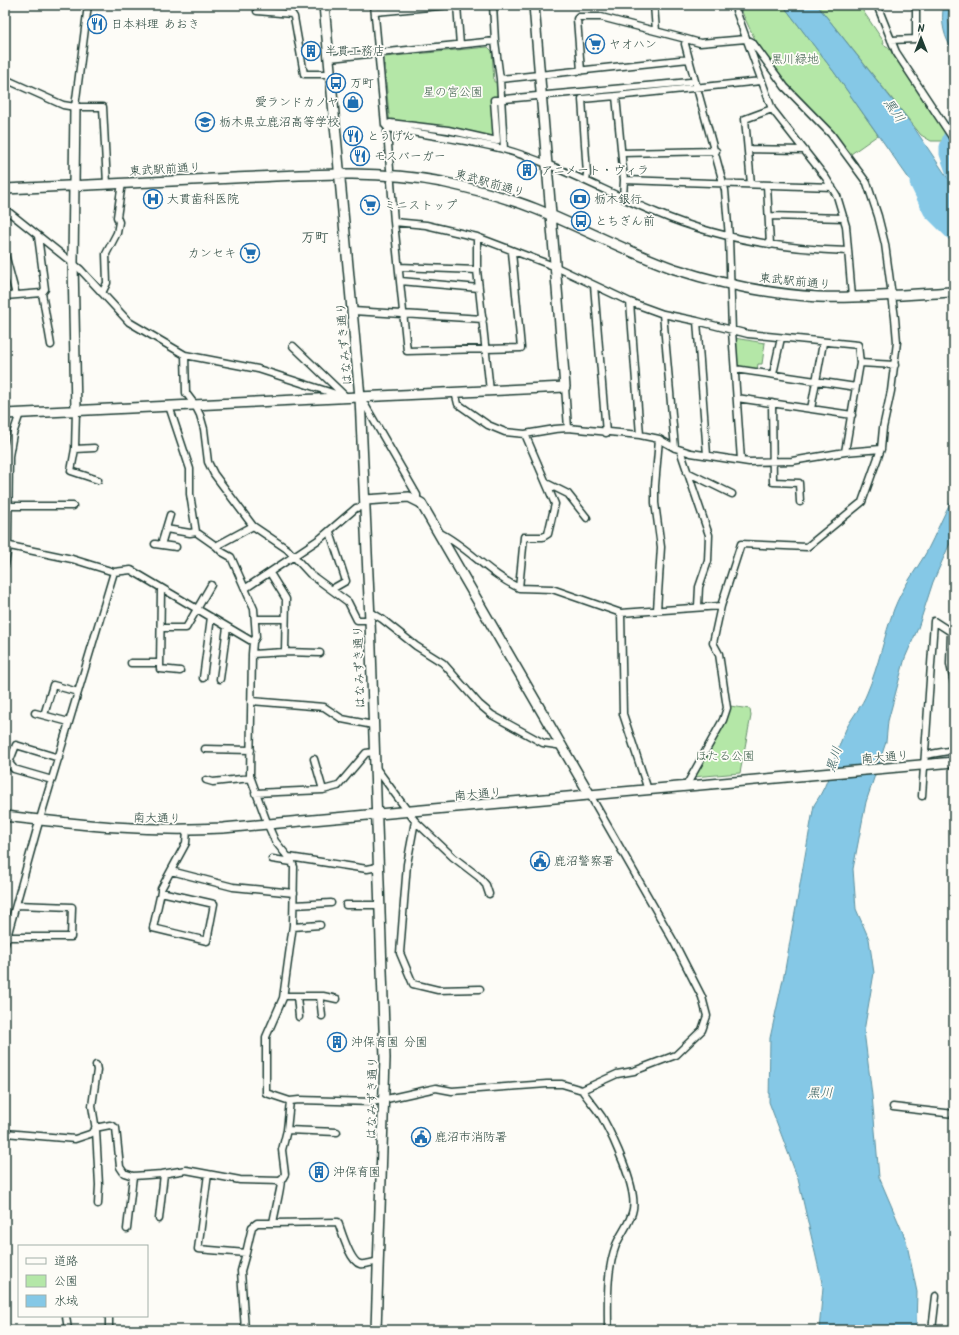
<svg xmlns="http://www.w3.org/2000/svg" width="959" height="1335" viewBox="0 0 959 1335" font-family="Kalam,'Klee One',sans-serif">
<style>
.green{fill:#b4e7a7;stroke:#6a926e}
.water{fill:#85c8e6;stroke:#5c909f}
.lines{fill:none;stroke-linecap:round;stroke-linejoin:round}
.river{stroke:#85c8e6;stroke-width:11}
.street-casing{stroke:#1f3d34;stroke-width:9}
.secondary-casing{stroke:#1f3d34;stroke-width:12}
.street{stroke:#fdfcf7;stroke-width:6}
.secondary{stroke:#fdfcf7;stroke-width:9}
.labels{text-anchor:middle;stroke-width:3.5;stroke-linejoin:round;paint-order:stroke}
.poi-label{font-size:12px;fill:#1f3d34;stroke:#fdfcf7;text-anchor:start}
.park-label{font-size:12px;fill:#3d5f4b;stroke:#fdfcf7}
.street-label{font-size:12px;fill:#1f3d34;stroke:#fdfcf7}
.water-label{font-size:13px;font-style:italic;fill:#386060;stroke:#fdfcf7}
.quarter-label{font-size:14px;fill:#1f3d34;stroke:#fdfcf7}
</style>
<rect width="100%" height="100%" fill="#fdfcf7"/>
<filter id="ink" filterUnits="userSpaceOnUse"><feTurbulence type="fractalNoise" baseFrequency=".025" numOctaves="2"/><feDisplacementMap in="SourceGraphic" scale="8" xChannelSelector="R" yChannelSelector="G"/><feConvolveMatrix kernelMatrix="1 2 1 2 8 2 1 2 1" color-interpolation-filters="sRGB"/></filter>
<g filter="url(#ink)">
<path class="green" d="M739,5H783L834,72L878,135L851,154C832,130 810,111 790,89C767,64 752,36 739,5Z
M817,5H859L884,42L883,44L888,47L943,128L948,136L946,141H931L921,135Z
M488,47L492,51L494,82H497L502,144L499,146L439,132L390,126L384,59L385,57Z
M734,338L765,343L762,364H758L757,370L739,367L736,364Z
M730,706L750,709L751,716L740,773L693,777L728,715Z"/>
<path class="water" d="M783,5H817L913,126L951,183C946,160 945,153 954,131V146L951,164L954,174V234L931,210L834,72Z
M944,5H950L948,17L954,52C944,38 940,22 944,5Z
M954,496V534L933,582L918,628L905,658L888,721L886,742L866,802L853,869L856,909L869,939L874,973L864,1031L872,1095L879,1177L906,1240L917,1292L916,1326L915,1330H819L823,1287L798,1179L769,1102L770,1038L784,975L814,805C831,781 834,755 846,729C852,717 862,706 867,693C879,665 884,636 894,609C902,588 915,572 926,553C936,534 943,515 954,496Z"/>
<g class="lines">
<path class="river" d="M954,120L945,147V154L954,180
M915,183L929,212L954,237"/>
<g class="street-casing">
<path id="street" d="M374,5L385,125L388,128C426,135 465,139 503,149C557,164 605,192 657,213C718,239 782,249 848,251
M457,5L460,45
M493,5L495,41
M654,5L656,31
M734,5L772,109L826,178L837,196L846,226L852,297
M877,5L896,52L954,140
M257,11L292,14L294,17L304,74H331
M375,12L451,5
M891,40L916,39V5
M330,58L495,41L500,79L689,59
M581,71L577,19L579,17H601L686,39L685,44L689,59L725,190L729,237L732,331L741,460
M5,79L63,105L75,107H103L107,184
M500,79L504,149
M547,95L690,82
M505,99L537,96
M75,107L88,5
M390,123L448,130L497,141L494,100H498
M387,132L390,169
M748,149L804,150
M622,153L716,151
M624,180L832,187
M586,181L587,174L582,99L616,96
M391,182L394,222
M751,184L745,119L772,109
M767,185L770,245
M623,198L624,180L616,96L761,81
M5,209L80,269L129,322L185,355L186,393L195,405L200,415L204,429L208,462L214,474L253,526L287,549L310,574L348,602L357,620H370
M769,216L844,218
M38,236L45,289L42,293L51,345
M477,237V270L490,391
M512,252L521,348L407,351L394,222L426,225L477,237L556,267L630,302L663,314L697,321
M5,254L16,295
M399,267L477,270
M400,281L479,288
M594,285L606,433
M102,293L107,283L106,254L117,233L119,222L117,217L122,183
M5,296L42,293
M630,302L640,435
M353,311L483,319
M663,314L675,448
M293,346L345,396
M185,355L258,369L342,396
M860,363L895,365
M735,369L856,387
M773,374L781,338
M565,387L568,428
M455,392L458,404L488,425L505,432L525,434L555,429L568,428L640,435L659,439L675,448L691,453L749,462L792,461L845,452L881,449
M361,398L417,495V500
M737,398L852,415
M772,403L773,482L799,483L800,502
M169,406L190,469V494L196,532L216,546L222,552L231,557L254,609L256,637L253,642L252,654L250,776L268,825L275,841L292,862L294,867L293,925L283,998L266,1037V1093L290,1101L299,1100L373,1102L436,1088L452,1091L547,1084H562L582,1090L617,1074L634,1071L676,1055L702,1030L707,1016L702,997L674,942L590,795
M811,409L823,343
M76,410L75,449L71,471L98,480
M75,449L94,448
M680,450L709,535L708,561L699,587L698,606
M707,455L697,321L748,334L858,345L860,363L845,452
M687,472L732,494
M548,484L568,494L587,518
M9,506H73
M166,529L190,533L196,532
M330,532L346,581L332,589
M440,533C469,548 489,574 519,588L524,537H543L548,534L555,504L525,434
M155,544L176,547
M5,545L72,559L114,572L131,570L253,642
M161,545L170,515
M216,546L253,526
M5,565L8,546L9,456L13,434L20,413
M161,588L160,669L180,671
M246,588L321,538L356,508L365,506
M519,588L552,589L621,613L721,606L741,544L807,547L862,502L881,449L883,428L891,391L897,342L895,318L885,244L878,216L867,183L831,134L785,87L752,42L746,39L700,43L686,39
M657,610L661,547L655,503V486L659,439
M369,611L382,619L416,646L443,663L479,704L492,715L543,743L563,746
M621,613L623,714L648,790
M256,619H285
M164,628H186L211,585
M285,652L320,653
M252,654L285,652L286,599L270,573
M131,663H160
M203,678L211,617
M220,679L227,627
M251,701L324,707L342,719L373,725
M35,713L69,722
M44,715L53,685L78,692
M205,749L251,750
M925,755L954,750
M314,759L323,790
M376,768L415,821L453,857L479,877L486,885L489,894
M52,780L14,769L9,763L16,745L59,758
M206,780L213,782L251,778
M686,786L723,720L727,708L719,654L713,643L721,606
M255,793L323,790L338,786L366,753L374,752
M922,796L934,621L951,632L950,664L954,683
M415,821L407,864L400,953L413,984L438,990L480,989
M289,857L367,869L378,867
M272,859L292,862
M171,871L233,887L294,893
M161,892L214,904L207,941L153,928L161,892V889L186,843L187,830
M294,905L331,903
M346,905H380
M293,927L320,925
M7,937H71L72,907L16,905
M5,944L37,829L114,572
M284,996H323L337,999
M297,996L299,1017
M320,996L322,1016
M96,1065L97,1070L92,1106L96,1130
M582,1090C588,1099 596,1108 602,1117C613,1137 637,1187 633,1209C631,1222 621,1233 616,1245C606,1272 608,1301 608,1330
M893,1107L954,1114
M95,1128L110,1125L116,1128L120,1167L124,1173L133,1176L162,1174L186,1170L240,1180L281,1181L285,1174L282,1150L287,1130L290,1101
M287,1130L337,1132
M5,1133L75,1139L90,1134L96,1130L99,1185L98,1204
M208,1174L198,1249L246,1253L241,1271L245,1330
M281,1181C282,1183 274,1216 273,1223L338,1222C341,1230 350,1262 360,1264C365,1265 373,1262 379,1261
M159,1219L164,1174
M127,1229L133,1176
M246,1253L252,1227L257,1223H273
M66,1316L68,1330
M109,1330V1316
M932,1330L936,1296"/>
</g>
<g class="secondary-casing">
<path id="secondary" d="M324,5L360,397L370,620L385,1058L376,1330
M75,107L73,263L76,410
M5,189C81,185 157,182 234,178C303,175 373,169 442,182C474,189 506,197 536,209C583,228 627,252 675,269C721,284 769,294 818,297C863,299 909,294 954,292
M5,414L565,387L534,5
M365,500L409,497L421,503L590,795
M5,816C80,825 147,832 223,828L954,762"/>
</g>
<use href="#street" class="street"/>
<use href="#secondary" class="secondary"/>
</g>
</g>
<defs>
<g id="restaurant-ring" transform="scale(1)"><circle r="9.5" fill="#fdfcf7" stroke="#1f6fb2" stroke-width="1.5"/><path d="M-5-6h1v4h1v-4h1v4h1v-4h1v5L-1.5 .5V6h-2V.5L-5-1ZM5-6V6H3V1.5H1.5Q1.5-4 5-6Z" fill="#1f6fb2"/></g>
<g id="supermarket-ring" transform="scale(1)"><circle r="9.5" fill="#fdfcf7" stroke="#1f6fb2" stroke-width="1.5"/><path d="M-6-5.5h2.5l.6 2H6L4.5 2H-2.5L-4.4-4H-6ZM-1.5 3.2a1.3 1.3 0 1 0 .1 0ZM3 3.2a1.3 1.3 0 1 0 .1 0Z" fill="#1f6fb2"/></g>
<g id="building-ring" transform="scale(1)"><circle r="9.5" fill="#fdfcf7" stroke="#1f6fb2" stroke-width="1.5"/><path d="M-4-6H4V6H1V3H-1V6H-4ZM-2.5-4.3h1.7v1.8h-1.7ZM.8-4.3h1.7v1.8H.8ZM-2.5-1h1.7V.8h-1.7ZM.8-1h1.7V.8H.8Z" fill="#1f6fb2"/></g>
<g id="bus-ring" transform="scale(1)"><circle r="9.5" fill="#fdfcf7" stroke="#1f6fb2" stroke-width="1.5"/><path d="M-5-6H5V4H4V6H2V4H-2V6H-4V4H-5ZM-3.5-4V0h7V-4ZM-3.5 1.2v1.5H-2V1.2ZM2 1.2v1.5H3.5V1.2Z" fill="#1f6fb2"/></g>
<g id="shop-ring" transform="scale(1)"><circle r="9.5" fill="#fdfcf7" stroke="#1f6fb2" stroke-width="1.5"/><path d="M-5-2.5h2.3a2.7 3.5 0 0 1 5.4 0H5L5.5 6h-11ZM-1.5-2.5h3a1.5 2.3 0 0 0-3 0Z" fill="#1f6fb2"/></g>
<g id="school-ring" transform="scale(1)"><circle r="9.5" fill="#fdfcf7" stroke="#1f6fb2" stroke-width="1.5"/><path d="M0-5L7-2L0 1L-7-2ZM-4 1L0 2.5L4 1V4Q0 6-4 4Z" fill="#1f6fb2"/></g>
<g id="hospital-ring" transform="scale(1)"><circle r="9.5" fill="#fdfcf7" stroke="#1f6fb2" stroke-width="1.5"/><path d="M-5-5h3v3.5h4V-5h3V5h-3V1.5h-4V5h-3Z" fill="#1f6fb2"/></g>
<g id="bank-ring" transform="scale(1)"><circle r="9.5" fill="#fdfcf7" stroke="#1f6fb2" stroke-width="1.5"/><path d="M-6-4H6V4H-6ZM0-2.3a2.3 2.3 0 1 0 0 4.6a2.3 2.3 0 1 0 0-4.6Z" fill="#1f6fb2"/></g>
<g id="civic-ring" transform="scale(1)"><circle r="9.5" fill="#fdfcf7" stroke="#1f6fb2" stroke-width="1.5"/><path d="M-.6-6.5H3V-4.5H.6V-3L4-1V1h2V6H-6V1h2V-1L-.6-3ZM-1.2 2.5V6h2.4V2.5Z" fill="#1f6fb2"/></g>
</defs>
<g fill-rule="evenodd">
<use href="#restaurant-ring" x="97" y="24"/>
<use href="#supermarket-ring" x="595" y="44"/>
<use href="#building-ring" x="311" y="51"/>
<use href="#bus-ring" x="336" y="83"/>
<use href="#shop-ring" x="353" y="102"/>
<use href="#school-ring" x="205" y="122"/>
<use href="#restaurant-ring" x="353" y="136"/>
<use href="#restaurant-ring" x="360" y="156"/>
<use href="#building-ring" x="527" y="170"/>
<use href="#hospital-ring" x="153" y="199"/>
<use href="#bank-ring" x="580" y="199"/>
<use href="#supermarket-ring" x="370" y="205"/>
<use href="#bus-ring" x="581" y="221"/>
<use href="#supermarket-ring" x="250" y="253"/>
<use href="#civic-ring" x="540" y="861"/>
<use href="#building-ring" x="337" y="1042"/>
<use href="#civic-ring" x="421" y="1137"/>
<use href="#building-ring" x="319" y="1172"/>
</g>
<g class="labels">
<g class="poi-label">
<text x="111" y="28">日本料理 あおき</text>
<text x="609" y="48">ヤオハン</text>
<text x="325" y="55">半貫工務店</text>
<text x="350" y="87">万町</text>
<text x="339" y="106" text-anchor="end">愛ランドカノヤ</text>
<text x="219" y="126">栃木県立鹿沼高等学校</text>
<text x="367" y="140">とうげん</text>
<text x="374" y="160">モスバーガー</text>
<text x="541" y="174">アニメート・ヴィラ</text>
<text x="167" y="203">大貫歯科医院</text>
<text x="594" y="203">栃木銀行</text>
<text x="384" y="209">ミニストップ</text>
<text x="595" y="225">とちぎん前</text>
<text x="236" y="257" text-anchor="end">カンセキ</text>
<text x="554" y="865">鹿沼警察署</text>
<text x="351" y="1046">沖保育園 分園</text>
<text x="435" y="1141">鹿沼市消防署</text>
<text x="333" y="1176">沖保育園</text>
</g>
<g class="park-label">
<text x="795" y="63">黒川緑地</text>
<text x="453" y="96">星の宮公園</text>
<text x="725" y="760">ほたる公園</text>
</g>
<g class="street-label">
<text transform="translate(165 169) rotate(-3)" y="4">東武駅前通り</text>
<text transform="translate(490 183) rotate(16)" y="4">東武駅前通り</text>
<text transform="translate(795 281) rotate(6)" y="4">東武駅前通り</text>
<text transform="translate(344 344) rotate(-95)" y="4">はなみずき通り</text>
<text transform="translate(359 667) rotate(-92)" y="4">はなみずき通り</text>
<text transform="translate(885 757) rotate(-5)" y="4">南大通り</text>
<text transform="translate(478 794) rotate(-5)" y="4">南大通り</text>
<text transform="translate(157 818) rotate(1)" y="4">南大通り</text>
<text transform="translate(372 1098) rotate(-89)" y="4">はなみずき通り</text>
</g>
<g class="water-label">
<text transform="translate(895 110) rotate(56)" y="5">黒川</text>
<text transform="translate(833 759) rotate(-72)" y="5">黒川</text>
<text x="820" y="1097">黒川</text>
</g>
<g class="quarter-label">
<text x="315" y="242">万町</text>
</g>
</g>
<rect width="959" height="1335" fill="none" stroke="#fdfcf7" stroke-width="20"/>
<rect x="10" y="10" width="939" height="1315" fill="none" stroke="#1f3d34" stroke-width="1.5" filter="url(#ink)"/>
<rect x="18" y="1245" width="130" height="72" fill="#fdfcf7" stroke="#a4b0a9"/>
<rect x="26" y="1258" width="20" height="6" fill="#fdfcf7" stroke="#a4b0a9"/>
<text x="54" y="1265" font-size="12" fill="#1f3d34">道路</text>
<rect x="26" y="1275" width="20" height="12" fill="#b4e7a7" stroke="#a4b0a9"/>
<text x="54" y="1285" font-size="12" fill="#1f3d34">公園</text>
<rect x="26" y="1295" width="20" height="12" fill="#85c8e6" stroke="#a4b0a9"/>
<text x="54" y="1305" font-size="12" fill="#1f3d34">水域</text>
<g transform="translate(921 38)" stroke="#fdfcf7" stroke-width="3" paint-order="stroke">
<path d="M0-3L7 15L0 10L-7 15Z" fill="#1f3d34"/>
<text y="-6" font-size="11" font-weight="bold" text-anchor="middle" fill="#1f3d34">N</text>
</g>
</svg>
